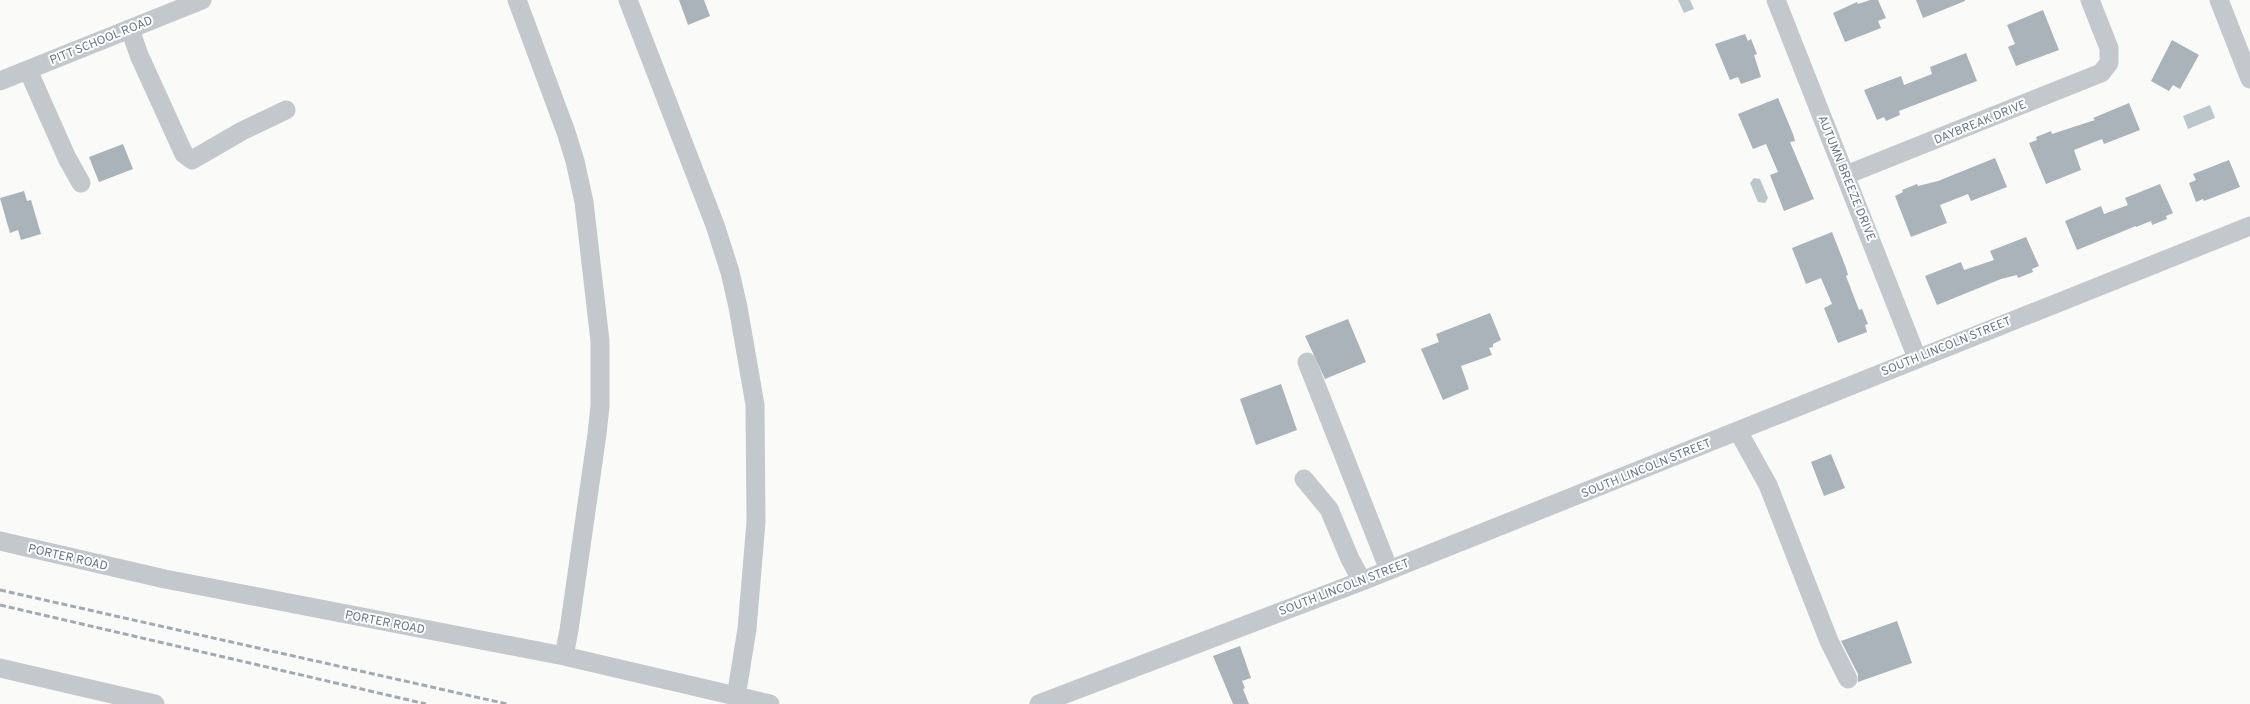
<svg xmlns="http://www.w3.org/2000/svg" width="2250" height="704" viewBox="0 0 2250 704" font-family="Overpass,sans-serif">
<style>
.water{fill:#bbc7cb}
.building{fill:#aab3b9}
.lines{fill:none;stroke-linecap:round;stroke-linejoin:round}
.minor{stroke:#c3c8cc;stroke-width:19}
.rail{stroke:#a2aab0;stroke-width:3;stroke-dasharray:6 3;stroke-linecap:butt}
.labels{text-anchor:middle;stroke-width:4;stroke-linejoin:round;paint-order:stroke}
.street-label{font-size:12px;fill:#657683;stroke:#fff}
</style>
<rect width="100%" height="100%" fill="#fafaf8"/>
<path class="water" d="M1678,0H1690L1694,9L1684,13Z
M2210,105L2215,118L2188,129L2183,116Z
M1754,178L1760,179L1768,198L1765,203L1758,202L1750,183Z"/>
<path class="building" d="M679,0H704L710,16L688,25Z
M1870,0H1878L1886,18L1878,21L1881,28L1845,42L1833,13L1857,2L1858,4Z
M1916,0H1965V1L1923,18Z
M2043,10L2059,50L2016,66L2008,47L2015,44L2007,25Z
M1745,34L1748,41L1751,39L1757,54L1754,55L1761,77L1741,84L1738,77L1730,80L1715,44Z
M2172,40L2199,55L2180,89L2173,85L2169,91L2151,81Z
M1966,53L1977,81L1899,111L1900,115L1886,121L1884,117L1877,120L1864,90L1901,76L1904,85L1932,74L1930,67Z
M1778,98L1793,134L1795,141L1790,142L1814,199L1784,211L1770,175L1778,172L1766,144L1753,149L1738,114Z
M2129,103L2140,130L2104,144L2102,139L2074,150L2081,170L2046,184L2029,143L2037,140L2036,137L2051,131L2052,134L2095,120L2093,118Z
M123,144L133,169L99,182L89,157Z
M1995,158L2007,187L1971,201L1968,194L1940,205L1947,223L1911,237L1895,196L1903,192L1902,190L1917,184L1918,186L1938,181Z
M2229,160L2240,187L2204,201L2203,199L2196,202L2189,183L2196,180L2193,174Z
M2160,184L2173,213L2166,216L2167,219L2152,225L2151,221L2136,227V226L2077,250L2065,221L2101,206L2104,214L2128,205L2125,198Z
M24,191L27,201L31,200L41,234L21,240L18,230L10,233L0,198Z
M1832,232L1846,268L1848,275L1846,276L1859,310L1862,309L1868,324L1865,325L1867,332L1838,343L1824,308L1832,304L1821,278L1806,284L1792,248Z
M2026,237L2039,266L2032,269L2033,272L2018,278L2017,275L2001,279L1937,305L1925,276L1961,262L1964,270L1994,260L1990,251Z
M1490,313L1501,340L1493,344V347L1489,348L1492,355L1461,366L1469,389L1443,400L1421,349L1439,342L1436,334Z
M1348,319L1366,362L1325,379L1305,336Z
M1281,384L1297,430L1256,445L1240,399Z
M1831,454L1845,488L1824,496L1811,462Z
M1897,621L1912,663L1858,682V674L1841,641Z
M1240,646L1251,678L1242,681L1245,688L1243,689L1249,704H1233L1213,656Z"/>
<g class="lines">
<path class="minor" d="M517,0L566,132L575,161L584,202L600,341V406L597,434L569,630L564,656
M628,0L715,225L730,272L738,307L755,405L756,522L747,629L736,697
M1776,0L1917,358
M2219,0L2250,79
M130,29L139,55L184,154L192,160L242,131L286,110
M28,70L67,158L81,183
M0,81L202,0
M1846,175L2101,73L2109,63V48L2090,0
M1307,362L1389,570
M1738,431L1768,485L1829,641L1848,679
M1304,479L1329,509L1350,559L1362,581
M0,541L165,579L564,656L770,704
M0,668L155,704
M1039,704L1362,581L2250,226"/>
<path class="rail" d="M0,590L507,704
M0,605L426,704"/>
</g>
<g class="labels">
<g class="street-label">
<text transform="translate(101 40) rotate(-22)" y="4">PITT SCHOOL ROAD</text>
<text transform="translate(1980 122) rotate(-22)" y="4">DAYBREAK DRIVE</text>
<text transform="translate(1847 178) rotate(68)" y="4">AUTUMN BREEZE DRIVE</text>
<text transform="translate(1946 346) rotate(-22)" y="4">SOUTH LINCOLN STREET</text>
<text transform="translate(1646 468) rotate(-22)" y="4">SOUTH LINCOLN STREET</text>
<text transform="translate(68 557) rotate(13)" y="4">PORTER ROAD</text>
<text transform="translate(1344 587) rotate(-21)" y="4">SOUTH LINCOLN STREET</text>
<text transform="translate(385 622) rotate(11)" y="4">PORTER ROAD</text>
</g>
</g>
</svg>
